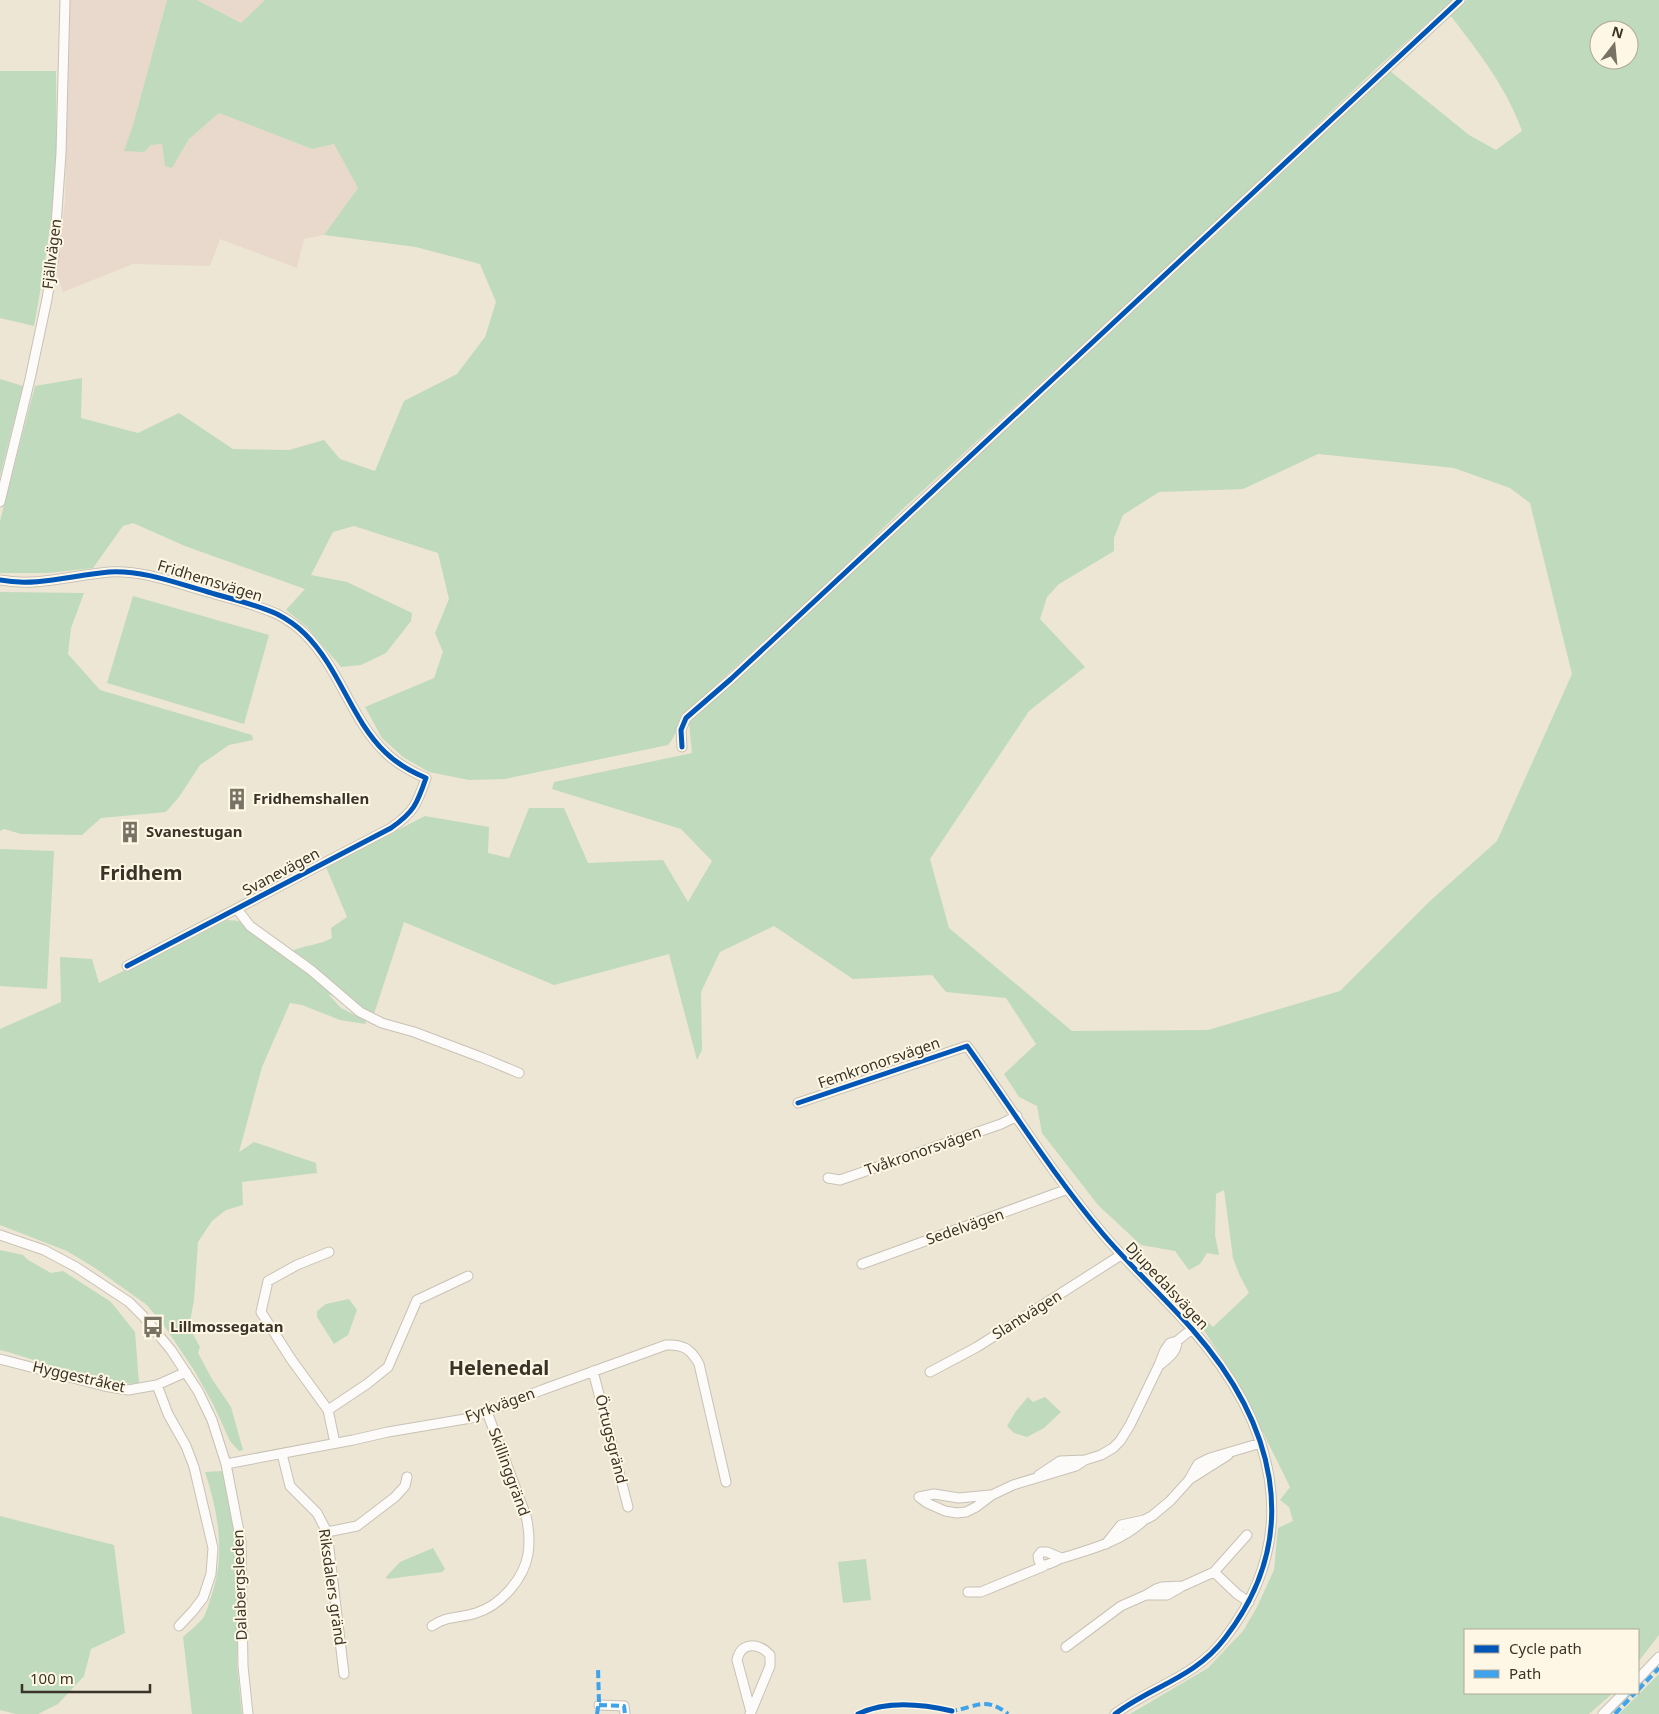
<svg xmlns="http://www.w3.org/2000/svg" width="1659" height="1714" viewBox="0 0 1659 1714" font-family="'Noto Sans',sans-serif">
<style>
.industrial{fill:#e9d8cc}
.green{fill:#bfdabd;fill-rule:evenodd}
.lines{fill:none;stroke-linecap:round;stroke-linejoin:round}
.stream{stroke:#93ccdb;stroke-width:2.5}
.minor-casing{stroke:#c8c2b5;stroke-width:11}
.minor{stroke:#fcfbf9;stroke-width:9}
.quiet{stroke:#3fa3eb;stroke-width:4;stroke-dasharray:8 4;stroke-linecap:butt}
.cycleway-casing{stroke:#fff7e5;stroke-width:8}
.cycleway{stroke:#0057b8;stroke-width:5}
.labels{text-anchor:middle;stroke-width:4;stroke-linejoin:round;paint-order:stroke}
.street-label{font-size:15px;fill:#393328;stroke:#fff7e5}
.poi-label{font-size:15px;font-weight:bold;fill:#393328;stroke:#fff7e5;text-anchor:start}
.district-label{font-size:20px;font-weight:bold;fill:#393328;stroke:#fff7e5}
</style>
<rect width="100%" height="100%" fill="#ede6d5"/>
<path class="industrial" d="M70,0H167L133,125L125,151L151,145L162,144L165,165L172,168L189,139L219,113L312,149L334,144L358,188L324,235L304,239L297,268L220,239L210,266L133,264L63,292L57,275L65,200Z
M197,0H265L241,23Z"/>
<path class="green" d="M167,0H197L241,23L265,0H1453L1378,67L1180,255L905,507L825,585L687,711C678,722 677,735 668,745L505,779L469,780L429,772L403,757L382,738L365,707L434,678L443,652L435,633L449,599L438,553L354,526L333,532L311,575L347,582L412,613L411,621L386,653L361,665L341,667L307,627L286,610L305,589L185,546L133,523L123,526L93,568L49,573H0V521L35,386L82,378L81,418L138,433L179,413L233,449L289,450L324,440L340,459L375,471L404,401L457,374L485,337L496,302L480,264L416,247L324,235L358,188L334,144L312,149L219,113L189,139L172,168L165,166L162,144L151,145L144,152L124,151L133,125Z
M1467,0H1659V1635L1638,1662V1630H1465V1693H1613L1589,1714H1130L1208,1668L1243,1631L1257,1607L1274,1570L1278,1528L1293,1521L1289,1507L1280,1500L1290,1487L1237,1380L1199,1323L1204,1318L1213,1327L1249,1293L1239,1274L1233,1258L1224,1190L1216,1194L1215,1235L1219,1255L1207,1253L1200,1264L1189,1270L1175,1251L1141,1245L1098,1205L1042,1133L1037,1106L1019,1097L1004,1074L1036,1044L1006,998L946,992L932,975L853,979L774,926L720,952L701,992L702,1050L697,1060L669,954L554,985L404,922L374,1014L328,994L341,1008L365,1020L366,1024L340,1020L302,1005L290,1003L262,1067L239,1152L254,1142L316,1163L317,1173L242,1182L243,1205L226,1210L212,1221L198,1242L194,1300L189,1327L200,1347L198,1353L212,1379L231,1407L243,1450L239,1451L230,1441L213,1404L194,1370L165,1327L147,1305L95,1268L67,1251L0,1225V1029L61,1002L60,957L92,959L99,983L227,920L239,921L246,927L250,921L292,951C305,945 320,945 332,938L331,928L347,917L326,867L425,816L489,827L488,853L509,858L529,808H564L588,863L663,860L688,902L712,861L681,829L552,789L554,782L692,753L689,723L1273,182L1390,71L1469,135L1496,150L1522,131C1507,88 1478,51 1450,15ZM1599,30H1629V60H1599ZM1318,454L1454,468L1510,488L1530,503L1572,674L1497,841L1430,901L1340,991L1208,1030L1072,1031L949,928L930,859L1029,711L1085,667L1040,619L1047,597L1059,584L1114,551V538L1123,515L1159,492L1243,489Z
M0,71H56C56,107 57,143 55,178C51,228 43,277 34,326L0,318Z
M0,379L23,386L0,476Z
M0,592L84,593L71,628L68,654L100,690L252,735L253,740L229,745L200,765L179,797L166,812L101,818L82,835L21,834L4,829L0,831Z
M133,596L269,635L244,724L107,683Z
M0,849L54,851L47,989L0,986Z
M0,1250L23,1255L28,1260L51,1273L63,1271L111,1302L135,1332L139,1383C109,1389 33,1358 0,1350Z
M349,1299L357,1310L348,1335L334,1344L317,1317V1311L326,1304Z
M1028,1397L1033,1402L1045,1397L1061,1412L1044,1428L1027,1437L1014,1433L1007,1426L1016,1411Z
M223,1471L237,1545V1666L242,1714H192L183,1637C189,1631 198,1625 203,1618C206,1614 208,1606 210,1600C226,1557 219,1515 205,1472Z
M0,1516L114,1545L125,1633L91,1649L84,1676L58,1704L38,1714H16L0,1710Z
M433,1548L445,1569L442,1572L387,1579L386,1577L400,1562Z
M866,1559L871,1600L843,1603L838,1562Z
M1659,1674V1714H1619Z"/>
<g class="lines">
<path class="stream" d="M1638,1686L1659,1663
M1610,1714L1631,1693"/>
<g class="minor-casing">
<path id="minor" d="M0,502L30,379L47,299L54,255L61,153L65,0
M0,580C36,587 73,575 109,572C143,570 176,583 208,592C231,599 255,604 277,614C287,619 297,626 305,634C340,669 351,719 385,752C396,763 412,772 426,778C417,804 414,812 391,828L127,966
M682,747L681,730L686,718L731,679L1460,0
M237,909L250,926L311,970L360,1012L382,1023L414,1032L483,1058L519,1073
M798,1103L967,1046C1012,1109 1053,1175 1103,1234C1131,1267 1163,1296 1192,1329C1273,1421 1306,1533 1225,1638C1195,1678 1152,1686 1115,1714
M828,1178L840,1180L1001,1124L1017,1116
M0,1235L44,1250L76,1267L129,1302L143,1316L171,1350L198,1391L212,1420L226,1464L241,1542L243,1666L248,1714
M329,1252L297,1265L268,1281L261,1312L291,1359L328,1410L335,1443
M862,1264L1068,1189
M0,1359L104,1386L128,1390L157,1385L186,1372
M1161,1364C1169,1357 1177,1352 1177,1341
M593,1371L628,1507
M930,1372L977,1347L1121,1255
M157,1385L168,1414L186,1446L194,1467L213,1548L211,1574L203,1598L193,1611L179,1626
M328,1410L367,1384L388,1367L417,1300L468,1276
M282,1454L290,1486L317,1513L327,1532L344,1674
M226,1464L353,1440L388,1432L471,1418L542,1390L666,1345C683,1344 691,1349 699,1364L726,1482
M1039,1475L1060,1461L1085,1460
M1190,1479L1228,1455
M919,1497L927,1503L945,1511L957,1513L966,1512L976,1507L992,1495L1013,1485L1076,1466L1085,1460L1101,1455L1113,1448L1120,1441L1130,1425L1159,1365L1165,1350L1170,1343L1177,1341L1192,1329
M919,1497L934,1494L959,1498L990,1495
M327,1532L357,1526L395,1497L405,1486L407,1477
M1106,1544L1121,1525L1144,1520L1152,1516L1170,1501L1189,1480L1198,1464L1210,1458L1261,1443
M1061,1558L1047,1552H1041L1038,1556L1039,1561L1041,1565C1049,1566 1055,1560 1063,1558C1091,1549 1119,1542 1142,1522
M1214,1572L1237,1594L1249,1602
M968,1592H981L1044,1566
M1146,1595H1167L1181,1587
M432,1626C445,1616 461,1618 476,1613C500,1606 524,1579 528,1554C530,1541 529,1529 526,1516L487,1412
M1066,1647L1121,1606L1146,1595L1156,1589L1162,1587L1183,1586L1214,1572L1247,1535
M1638,1679L1659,1657
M599,1705L624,1706L625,1714
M750,1714L751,1712L770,1666V1655C759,1643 741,1641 737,1660L751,1712
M1603,1714L1624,1693"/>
</g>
<use href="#minor" class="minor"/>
<path class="quiet" d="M1638,1690L1659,1668
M599,1705L624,1706L625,1714
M597,1714L599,1702L598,1668
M952,1714V1711C977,1707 985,1696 1008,1714
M1615,1714L1635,1693"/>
<g class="cycleway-casing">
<path id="cycleway" d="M0,580C36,587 73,575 109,572C143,570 176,583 208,592C231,599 255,604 277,614C287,619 297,626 305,634C340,669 351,719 385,752C396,763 412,772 426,778C417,804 414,812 391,828L127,966
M682,747L681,730L686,718L731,679L1460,0
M798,1103L967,1046C1012,1109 1053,1175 1103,1234C1131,1267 1163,1296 1192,1329C1273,1421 1306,1533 1225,1638C1195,1678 1152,1686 1115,1714
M858,1714C887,1700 922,1704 952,1711"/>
</g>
<use href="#cycleway" class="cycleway"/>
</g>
<defs>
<g id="building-bare" transform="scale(1.725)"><path d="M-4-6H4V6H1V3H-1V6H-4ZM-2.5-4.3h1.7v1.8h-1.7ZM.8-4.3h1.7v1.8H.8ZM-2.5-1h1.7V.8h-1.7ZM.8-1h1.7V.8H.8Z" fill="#787265" stroke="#fff7e5" stroke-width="2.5" paint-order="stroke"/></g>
<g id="bus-bare" transform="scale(1.725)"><path d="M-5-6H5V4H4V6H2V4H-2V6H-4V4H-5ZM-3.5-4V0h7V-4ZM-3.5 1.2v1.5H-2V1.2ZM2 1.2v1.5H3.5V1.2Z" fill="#787265" stroke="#fff7e5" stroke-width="2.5" paint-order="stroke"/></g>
</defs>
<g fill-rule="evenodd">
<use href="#building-bare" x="237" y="799"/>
<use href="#building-bare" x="130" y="832"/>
<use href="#bus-bare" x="153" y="1327"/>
</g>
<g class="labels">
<g class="street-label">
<text transform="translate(52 254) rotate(-83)" y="5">Fjällvägen</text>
<text transform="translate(210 581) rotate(17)" y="5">Fridhemsvägen</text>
<text transform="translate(281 872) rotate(-28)" y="5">Svanevägen</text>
<text transform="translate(879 1063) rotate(-19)" y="5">Femkronorsvägen</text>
<text transform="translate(923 1151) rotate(-19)" y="5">Tvåkronorsvägen</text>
<text transform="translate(965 1227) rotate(-19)" y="5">Sedelvägen</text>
<text transform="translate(1167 1286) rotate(47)" y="5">Djupedalsvägen</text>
<text transform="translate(1027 1315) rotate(-32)" y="5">Slantvägen</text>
<text transform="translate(79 1377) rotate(13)" y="5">Hyggestråket</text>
<text transform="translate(500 1405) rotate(-20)" y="5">Fyrkvägen</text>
<text transform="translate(611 1439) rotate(76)" y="5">Örtugsgränd</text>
<text transform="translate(509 1472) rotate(70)" y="5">Skillinggränd</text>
<text transform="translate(240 1585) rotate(-92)" y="5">Dalabergsleden</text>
<text transform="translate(332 1587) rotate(82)" y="5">Riksdalers gränd</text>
</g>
<g class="poi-label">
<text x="253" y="804">Fridhemshallen</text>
<text x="146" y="837">Svanestugan</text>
<text x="170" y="1332">Lillmossegatan</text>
</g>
<g class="district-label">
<text x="141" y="880">Fridhem</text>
<text x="499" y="1375">Helenedal</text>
</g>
</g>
<rect x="1464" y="1629" width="175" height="65" fill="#fff7e5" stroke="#b0a999"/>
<rect x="1474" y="1645" width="25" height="8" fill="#0057b8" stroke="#b0a999"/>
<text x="1509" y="1654" font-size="15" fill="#393328">Cycle path</text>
<rect x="1474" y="1670" width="25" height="8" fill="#3fa3eb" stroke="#b0a999"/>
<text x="1509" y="1679" font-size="15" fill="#393328">Path</text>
<g transform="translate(1614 45) rotate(16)"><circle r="24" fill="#fff7e5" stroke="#b0a999"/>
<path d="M0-4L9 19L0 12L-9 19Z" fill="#787265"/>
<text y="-8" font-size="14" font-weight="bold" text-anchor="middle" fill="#393328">N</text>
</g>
<path d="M22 1684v8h128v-8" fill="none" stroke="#393328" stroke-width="2.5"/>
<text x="30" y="1684" font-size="15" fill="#393328" stroke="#fff7e5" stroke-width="4" paint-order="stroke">100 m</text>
</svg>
